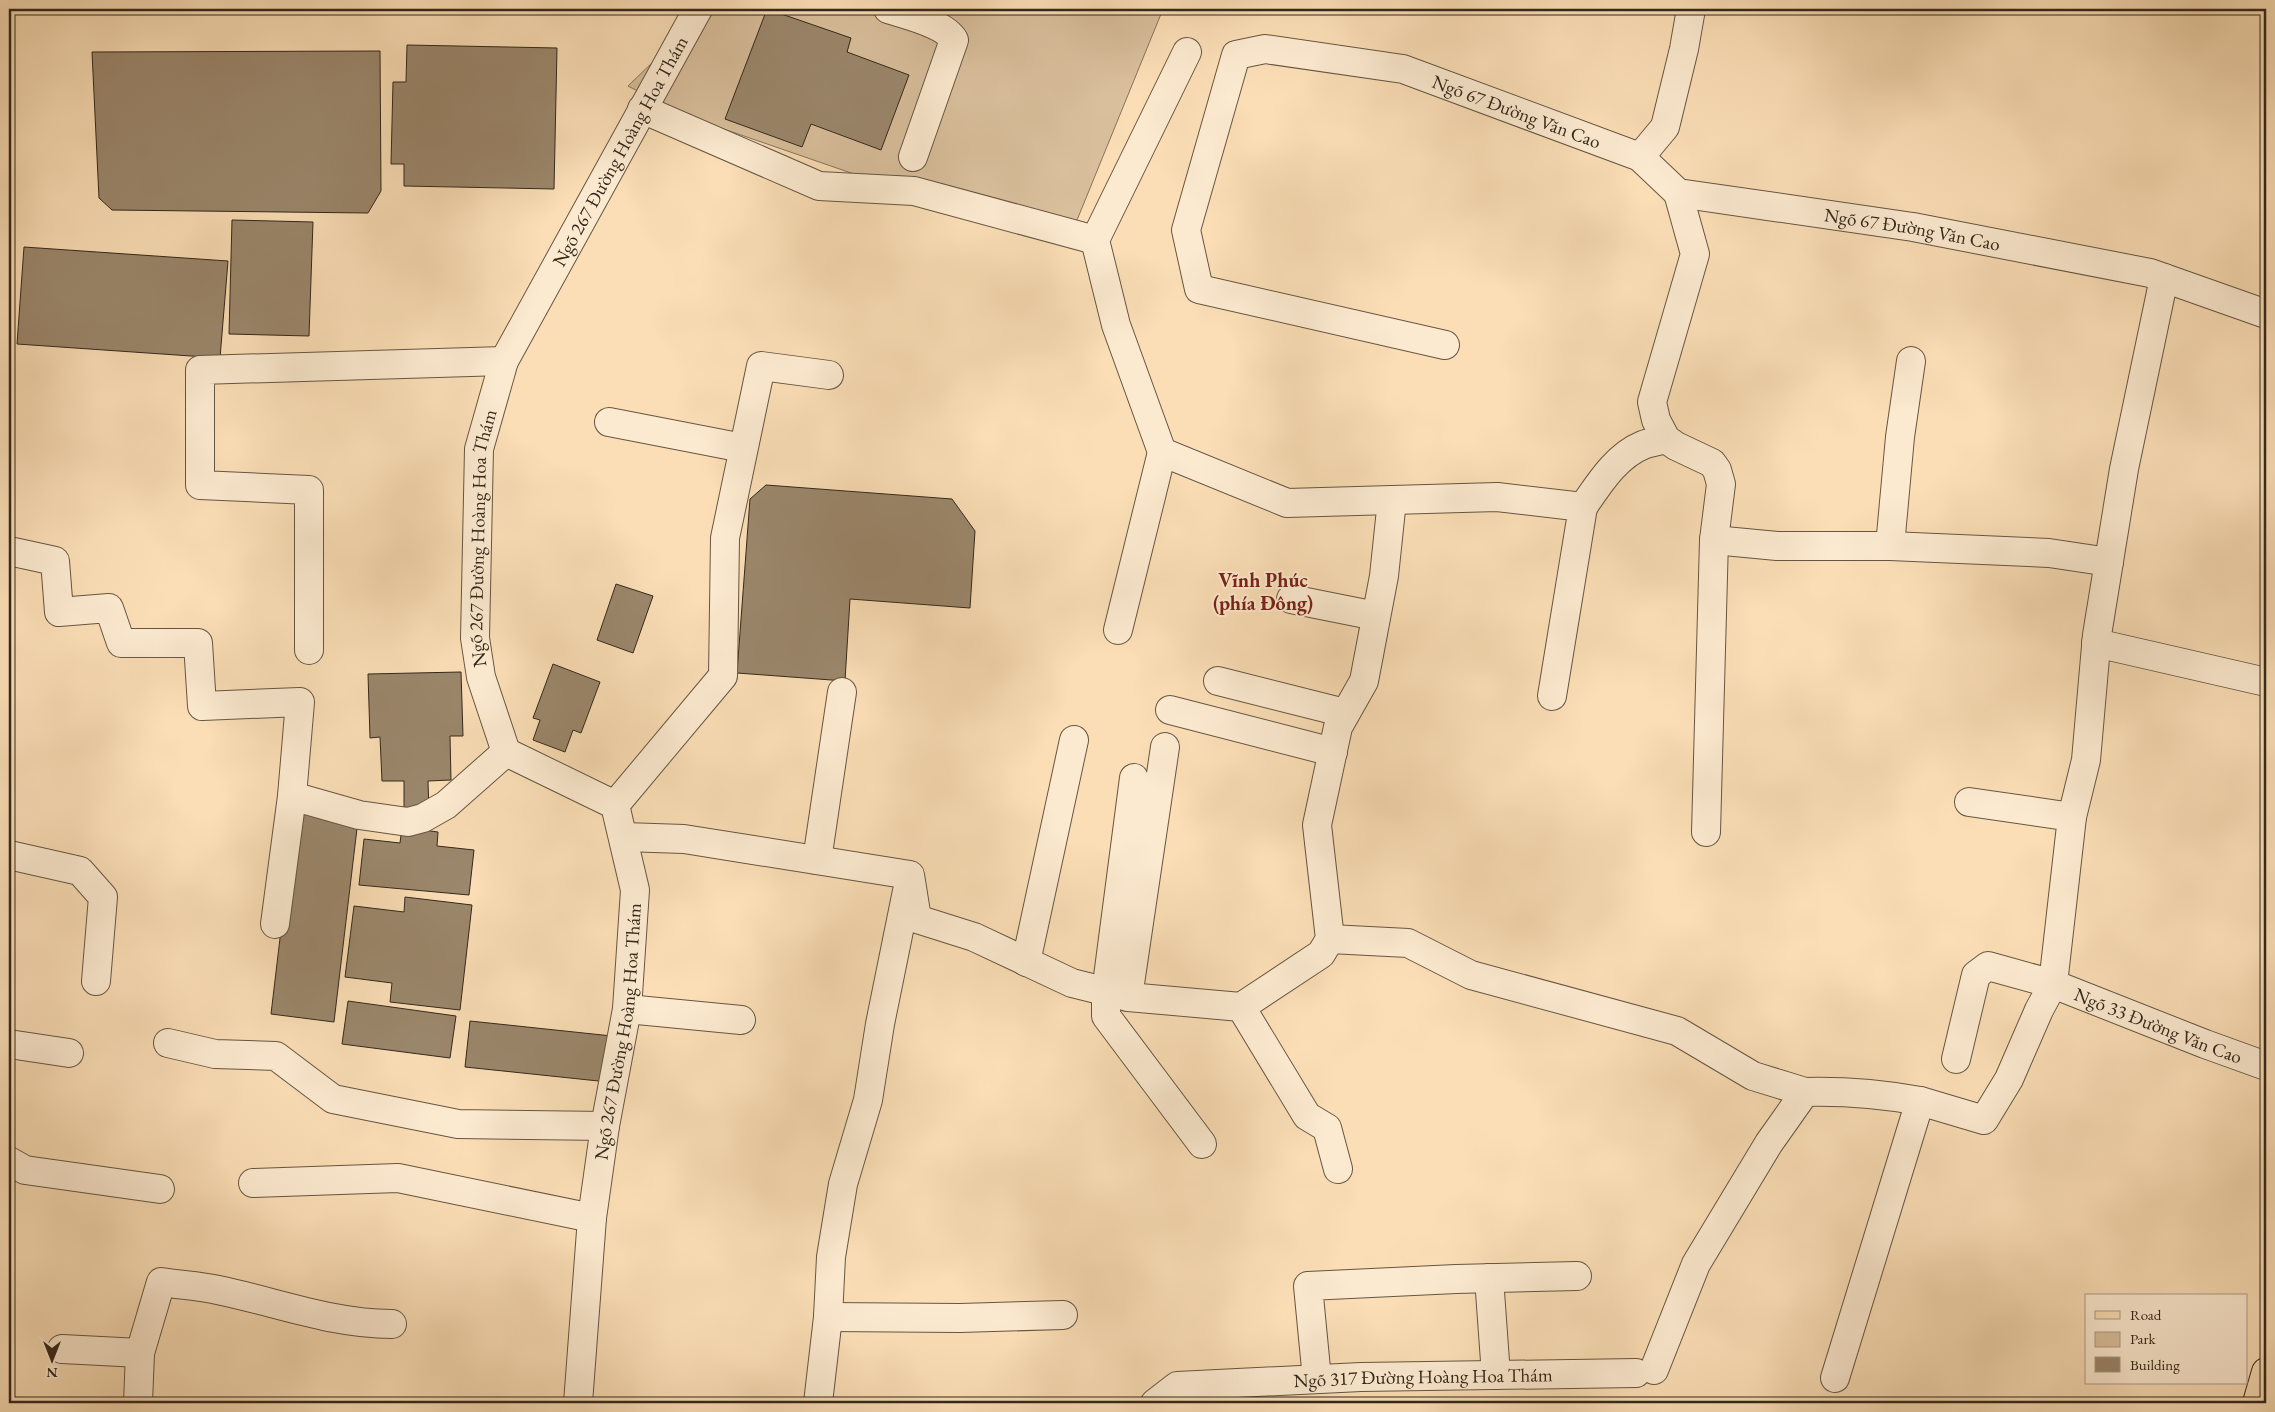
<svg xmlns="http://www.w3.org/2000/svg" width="2275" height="1412" viewBox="0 0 2275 1412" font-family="'EB Garamond',serif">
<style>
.green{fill:#d9bf9c;stroke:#86745c}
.building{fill:#9b876c;stroke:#33281b}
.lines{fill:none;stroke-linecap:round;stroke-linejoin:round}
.minor-casing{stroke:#655642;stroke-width:30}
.major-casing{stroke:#33281b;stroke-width:30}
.minor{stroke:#fcead0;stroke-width:28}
.major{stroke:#fbdeb6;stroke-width:28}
.labels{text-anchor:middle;stroke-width:4;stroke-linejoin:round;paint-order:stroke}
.street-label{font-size:19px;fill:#33281b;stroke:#fcead0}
.neighbourhood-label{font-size:20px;font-weight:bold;fill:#7a1f14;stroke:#fcead0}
</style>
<rect width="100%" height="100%" fill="#fbdeb6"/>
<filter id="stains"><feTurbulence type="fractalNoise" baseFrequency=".004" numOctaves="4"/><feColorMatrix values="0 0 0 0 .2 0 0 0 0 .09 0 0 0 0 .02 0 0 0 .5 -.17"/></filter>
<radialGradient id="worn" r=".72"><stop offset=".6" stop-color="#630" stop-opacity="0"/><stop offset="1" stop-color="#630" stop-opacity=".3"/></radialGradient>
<path class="green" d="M708,9H1163L1075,225L854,174L686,116L628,86Z"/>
<path class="building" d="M767,9L851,38L847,52L909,75L881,150L811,124L802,147L725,119Z
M407,45L557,48L554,189L404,186V164H391L393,82H406Z
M380,51L381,191L368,213L112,210L99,198L92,52Z
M232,220L313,222L309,336L229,334Z
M24,247L228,261L220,358L17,344Z
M766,485L952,499L975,531L970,608L850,599L845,681L737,673L750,499Z
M616,584L653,596L633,653L597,640Z
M553,664L600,682L581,733L573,730L565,752L533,740L540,720L533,718Z
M461,672L463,736H450L451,780L428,781L429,812H404V781H382L380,737L370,738L368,674Z
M295,812L358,820L334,1022L271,1014Z
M402,827L438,832L437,846L474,850L469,895L359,885L364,839L400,843Z
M405,897L472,905L460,1010L390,1002L392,983L345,977L354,906L404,912Z
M348,1001L456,1016L450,1058L342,1044Z
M470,1021L612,1036L608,1082L465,1067Z"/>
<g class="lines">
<g class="minor-casing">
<g id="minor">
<path d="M888,9C906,15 944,23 954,40L913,157"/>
<path d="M642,109L819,186L914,191L1095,240L1187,52"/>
<path d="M1640,157L1665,127L1684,49L1691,9"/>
<path d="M1678,193L1695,254L1652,402L1656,420L1666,439L1676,446L1712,463L1717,470L1721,484L1714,540L1706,832"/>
<path d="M1095,240L1116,325L1162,452L1287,503L1497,497L1583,507L1552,696"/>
<path id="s1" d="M1445,345L1199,289L1186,230L1236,55L1265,49L1403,69L1640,157L1678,193L1913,227L2150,273L2266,314"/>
<path d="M609,422L743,448"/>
<path d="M1583,507C1599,484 1616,456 1643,445C1650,442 1659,441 1666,439"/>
<path d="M1714,540L1777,546H1890L2049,553L2109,562"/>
<path d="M1890,546L1900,437L1911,361"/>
<path d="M9,551L55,561L59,612L109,608L121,643H198L202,706L300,702L292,796L275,924"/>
<path d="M1291,599L1376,616"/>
<path d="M1118,630L1162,452"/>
<path d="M2096,643L2266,682"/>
<path d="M309,650V490L200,485V370L504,361"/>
<path d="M1218,681L1345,713"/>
<path d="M1170,710L1333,752"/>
<path d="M1134,778L1106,992V1016L1202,1144"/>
<path d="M292,796L359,815L408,822L423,818L446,805L506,752"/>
<path d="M615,805L723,676L725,538L761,366L829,375"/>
<path d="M2072,817L2086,760L2097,635L2124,469L2164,278"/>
<path d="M624,837L684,839L910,875L917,919L974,937L1072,983L1128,997L1241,1007L1321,954L1330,939L1317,825L1338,727L1364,681L1384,576L1392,500"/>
<path d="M9,855L80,871L103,897L96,981"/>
<path d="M817,860L842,692"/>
<path d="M1330,939L1408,943L1471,975L1677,1031L1753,1076L1805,1092"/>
<path d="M1026,962L1074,740"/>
<path d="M1128,997L1165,747"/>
<path d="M1241,1007L1307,1116L1327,1128L1338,1169"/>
<path d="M627,1009L741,1020"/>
<path d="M168,1043L215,1054L276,1056L333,1099L458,1124L605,1126"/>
<path d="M9,1044L69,1053"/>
<path id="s2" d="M1956,1059L1976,975L1988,966L2053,984L2205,1044L2266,1066"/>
<path d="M9,1161L25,1170L160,1189"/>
<path d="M253,1183L398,1178L592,1218"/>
<path d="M1489,1278L1496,1375"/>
<path d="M828,1317L960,1318L1063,1315"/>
<path d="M62,1349L140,1353"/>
<path d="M1654,1370L1696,1264L1769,1143L1805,1092C1844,1091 1881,1094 1920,1101"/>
<path d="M1835,1378L1920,1101L1984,1120L2009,1079L2039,1010L2053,984L2072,817L1969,802"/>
<path d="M1317,1379L1308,1286L1456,1279L1577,1276"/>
<path d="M138,1403L140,1353L161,1282C180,1285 200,1286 218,1290C276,1302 332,1324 392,1324"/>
<path id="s3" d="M578,1403L592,1218L605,1126L627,1009L635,890L615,805L506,752L481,677L475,638L479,449L504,361L698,9"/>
<path d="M818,1403L828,1317L831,1257L843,1184L868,1100L880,1024L907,891"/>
<path id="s4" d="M1155,1403L1177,1386L1361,1377L1636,1373"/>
</g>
</g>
<g class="major-casing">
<path id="major" d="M2257,1403L2266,1372"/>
</g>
<use href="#minor" class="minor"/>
<use href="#major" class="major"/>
</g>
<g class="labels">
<g class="street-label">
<text dy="7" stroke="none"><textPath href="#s1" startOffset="785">Ngõ 67 Đường Văn Cao</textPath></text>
<text dy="7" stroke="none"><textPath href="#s3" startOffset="1364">Ngõ 267 Đường Hoàng Hoa Thám</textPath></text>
<text dy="7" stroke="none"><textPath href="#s1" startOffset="1206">Ngõ 67 Đường Văn Cao</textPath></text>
<text dy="7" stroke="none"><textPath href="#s3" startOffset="944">Ngõ 267 Đường Hoàng Hoa Thám</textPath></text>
<text dy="7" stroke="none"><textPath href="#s2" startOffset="282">Ngõ 33 Đường Văn Cao</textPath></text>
<text dy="7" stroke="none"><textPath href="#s3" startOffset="374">Ngõ 267 Đường Hoàng Hoa Thám</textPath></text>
<text dy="7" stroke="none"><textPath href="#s4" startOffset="274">Ngõ 317 Đường Hoàng Hoa Thám</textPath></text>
</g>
<g class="neighbourhood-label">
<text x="1263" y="587">Vĩnh Phúc<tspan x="1263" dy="23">(phía Đông)</tspan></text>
</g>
</g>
<rect width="2275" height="1412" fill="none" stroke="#fbdeb6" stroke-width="30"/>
<rect x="10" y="10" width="2255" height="1392" fill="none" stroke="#33281b" stroke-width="2.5"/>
<rect x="15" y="15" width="2245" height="1382" fill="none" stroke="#33281b"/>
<rect x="2085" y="1294" width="162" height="90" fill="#fcead0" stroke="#ac9c88"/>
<rect x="2095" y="1311" width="25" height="8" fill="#fbdeb6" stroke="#ac9c88"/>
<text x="2130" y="1320" font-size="15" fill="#33281b">Road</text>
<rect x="2095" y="1332" width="25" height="15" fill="#d9bf9c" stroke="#ac9c88"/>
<text x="2130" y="1344" font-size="15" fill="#33281b">Park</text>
<rect x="2095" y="1357" width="25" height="15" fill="#9b876c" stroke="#ac9c88"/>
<text x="2130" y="1370" font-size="15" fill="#33281b">Building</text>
<g transform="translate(52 1360) rotate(180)" stroke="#fcead0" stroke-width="4" paint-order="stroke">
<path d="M0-4L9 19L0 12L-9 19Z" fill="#33281b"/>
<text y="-8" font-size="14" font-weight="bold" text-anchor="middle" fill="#33281b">N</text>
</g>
<rect width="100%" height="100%" filter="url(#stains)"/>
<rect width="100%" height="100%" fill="url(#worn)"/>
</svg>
